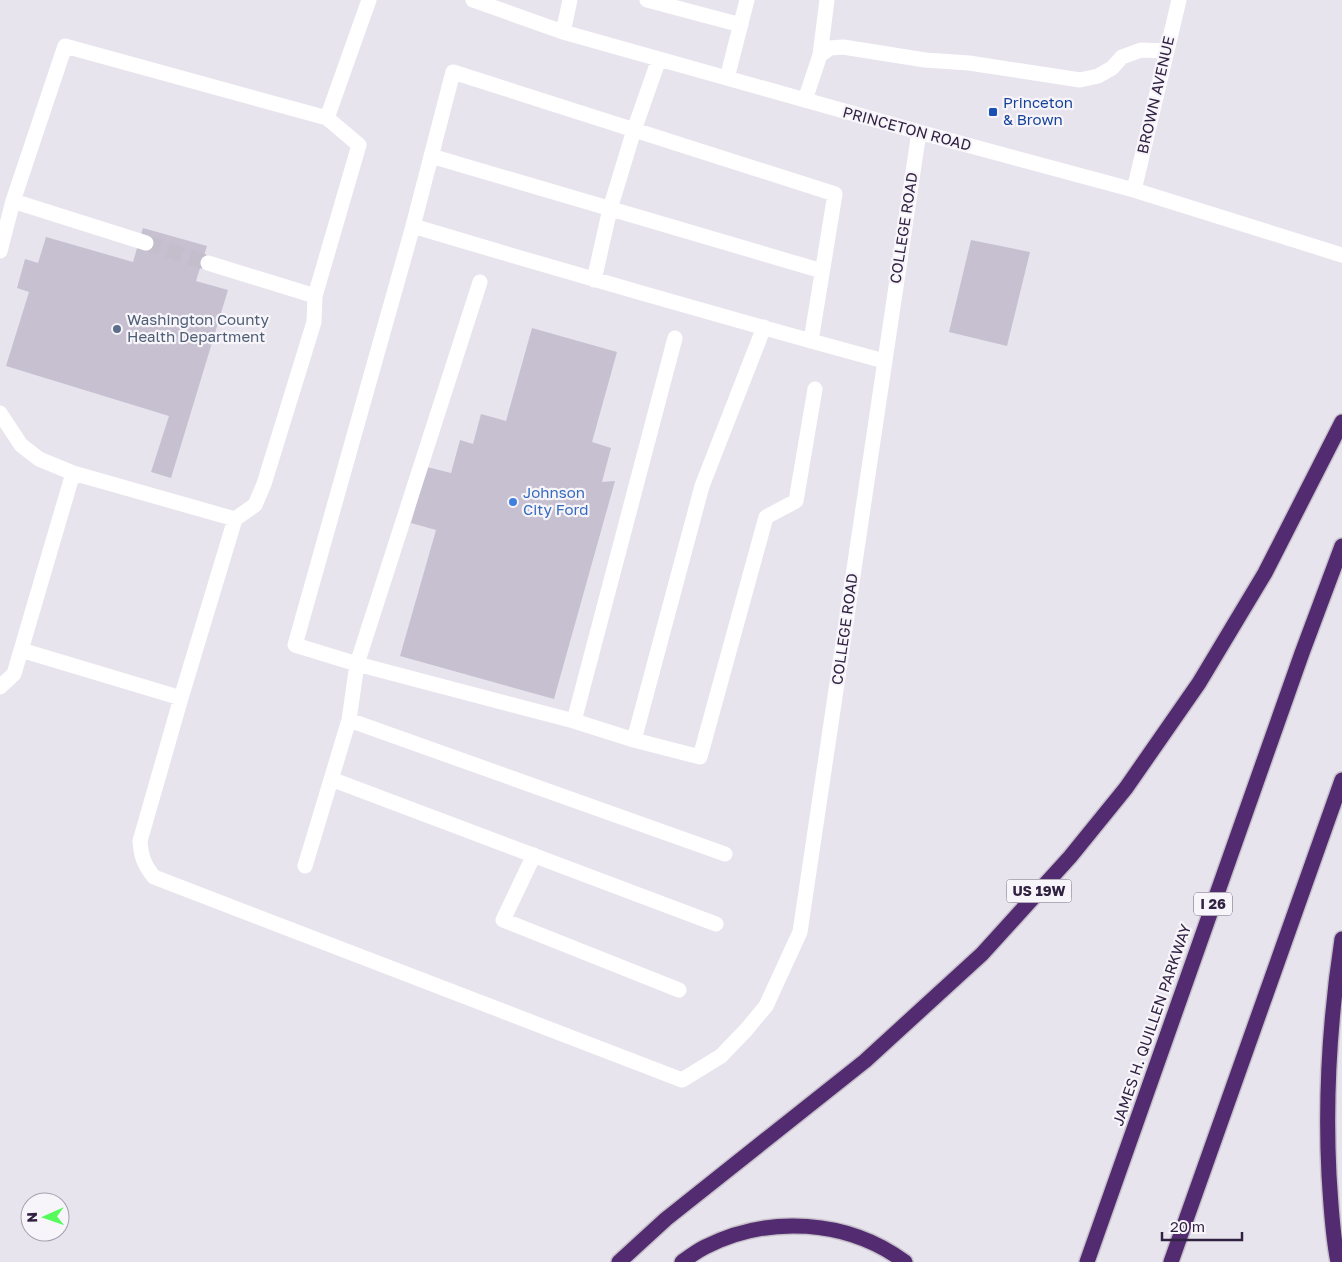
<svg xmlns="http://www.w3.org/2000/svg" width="1342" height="1262" viewBox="0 0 1342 1262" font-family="'Golos Text',sans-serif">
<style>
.building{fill:#c6c0d0}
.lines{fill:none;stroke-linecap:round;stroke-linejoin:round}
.minor-tunnel{stroke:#c4bdcc;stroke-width:15;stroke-dasharray:15 8;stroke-linecap:butt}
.highway-casing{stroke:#c6c1ca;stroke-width:18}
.minor{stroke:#fff;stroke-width:15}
.highway{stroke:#532b70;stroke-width:15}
.transit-dot{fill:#1a4fb4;stroke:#f7f5fa;stroke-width:2}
.service-dot{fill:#5c6f8a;stroke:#f7f5fa;stroke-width:2}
.shop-dot{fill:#3f7fe0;stroke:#f7f5fa;stroke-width:2}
.labels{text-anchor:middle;stroke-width:4.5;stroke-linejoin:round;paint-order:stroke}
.shield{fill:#f7f5fa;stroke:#6d6179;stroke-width:1}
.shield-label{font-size:14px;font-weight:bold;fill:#322242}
.street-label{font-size:15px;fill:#322242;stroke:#f7f5fa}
.transit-label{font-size:15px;fill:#164399;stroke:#f7f5fa;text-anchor:start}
.service-label{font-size:15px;fill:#4e5e75;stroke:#f7f5fa;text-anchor:start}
.shop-label{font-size:15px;fill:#366cbe;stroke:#f7f5fa;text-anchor:start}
</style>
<rect width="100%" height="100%" fill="#e8e4ee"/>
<path class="building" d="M143,228L207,246L196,281L228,290L171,478L151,472L169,416L6,366L29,292L17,288L25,259L38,263L46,237L133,262Z
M971,240L1030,252L1007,346L949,332Z
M532,328L617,352L592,442L611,448L602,482L615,481L554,699L400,656L436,530L411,523L427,467L451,473L460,440L473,444L481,414L506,421Z"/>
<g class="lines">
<path class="minor-tunnel" d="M146,243L208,263"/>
<g class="highway-casing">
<path id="highway" d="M619,1262L666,1219L865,1061L982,954L1070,857L1126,788L1199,683L1265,573L1342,422
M682,1262C689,1257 697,1251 705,1247C768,1215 847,1219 905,1262
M1087,1262L1302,653L1342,546
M1171,1262L1342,780
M1338,1262C1332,1233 1331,1204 1329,1175C1325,1096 1330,1017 1342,939"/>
</g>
<path class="minor" d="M473,0L563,32L919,132L1134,190L1342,255
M647,0L741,25
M563,32L570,0
M820,55L827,0
M727,78L747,0
M805,100L820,55L830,48L843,47L925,60L969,63L1080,80L1098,76L1112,68L1122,57L1141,50L1167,51
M327,118L369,0
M431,156L822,271
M1134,190L1179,0
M146,243L13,201L65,46L327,118L359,145L315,296L208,263
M0,251L13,201
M594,280L610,209L634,130L659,59
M480,282L357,664L574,721
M764,327L702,486L634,740L700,757L766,517L796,501L815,389
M811,341L835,194L453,72L413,226C570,273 727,318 884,361
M0,413L21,445L39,459L73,473L14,674L0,687
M73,473L235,519
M21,650L181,698L140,841C141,856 144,865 154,877L682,1080L721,1056L746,1030L766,1006L800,932L919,132
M181,698L235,519L255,505L264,484L314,322L315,296
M349,720L725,854
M634,740L574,721L675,338
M331,779L716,924
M534,855L503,920L679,990
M305,866L349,720L357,664L295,645L413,226"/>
<use href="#highway" class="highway"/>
</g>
<rect class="transit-dot" x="988" y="107" width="10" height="10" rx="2.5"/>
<circle class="service-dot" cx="117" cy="329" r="5"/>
<circle class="shop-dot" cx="513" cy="502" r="5"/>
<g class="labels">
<g class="shield">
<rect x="1006.5" y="879.5" width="65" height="23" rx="4"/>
<rect x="1194" y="892.5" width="38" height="23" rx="4"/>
</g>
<g class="shield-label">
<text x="1039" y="896">US 19W</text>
<text x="1213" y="909">I 26</text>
</g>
<g class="street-label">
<text transform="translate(1156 95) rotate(-77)" y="5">BROWN AVENUE</text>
<text transform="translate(907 129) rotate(15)" y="5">PRINCETON ROAD</text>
<text transform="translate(904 228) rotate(-81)" y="5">COLLEGE ROAD</text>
<text transform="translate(845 629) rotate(-82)" y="5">COLLEGE ROAD</text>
<text transform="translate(1152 1025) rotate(-71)" y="5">JAMES H. QUILLEN PARKWAY</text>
</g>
<g class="transit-label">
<text x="1003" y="108">Princeton<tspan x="1003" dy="17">&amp; Brown</tspan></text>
</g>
<g class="service-label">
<text x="127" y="325">Washington County<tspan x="127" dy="17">Health Department</tspan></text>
</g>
<g class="shop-label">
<text x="523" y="498">Johnson<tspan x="523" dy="17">City Ford</tspan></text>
</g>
</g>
<g transform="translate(45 1217) rotate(268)"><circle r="24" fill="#f7f5fa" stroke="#a8a1b0"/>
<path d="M0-4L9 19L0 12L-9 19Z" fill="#55fb5a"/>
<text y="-8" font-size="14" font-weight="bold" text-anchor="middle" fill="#322242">N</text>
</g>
<path d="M1162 1232v8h80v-8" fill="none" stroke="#322242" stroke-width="2.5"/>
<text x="1170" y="1232" font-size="15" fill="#322242" stroke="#f7f5fa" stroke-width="4" paint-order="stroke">20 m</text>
</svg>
